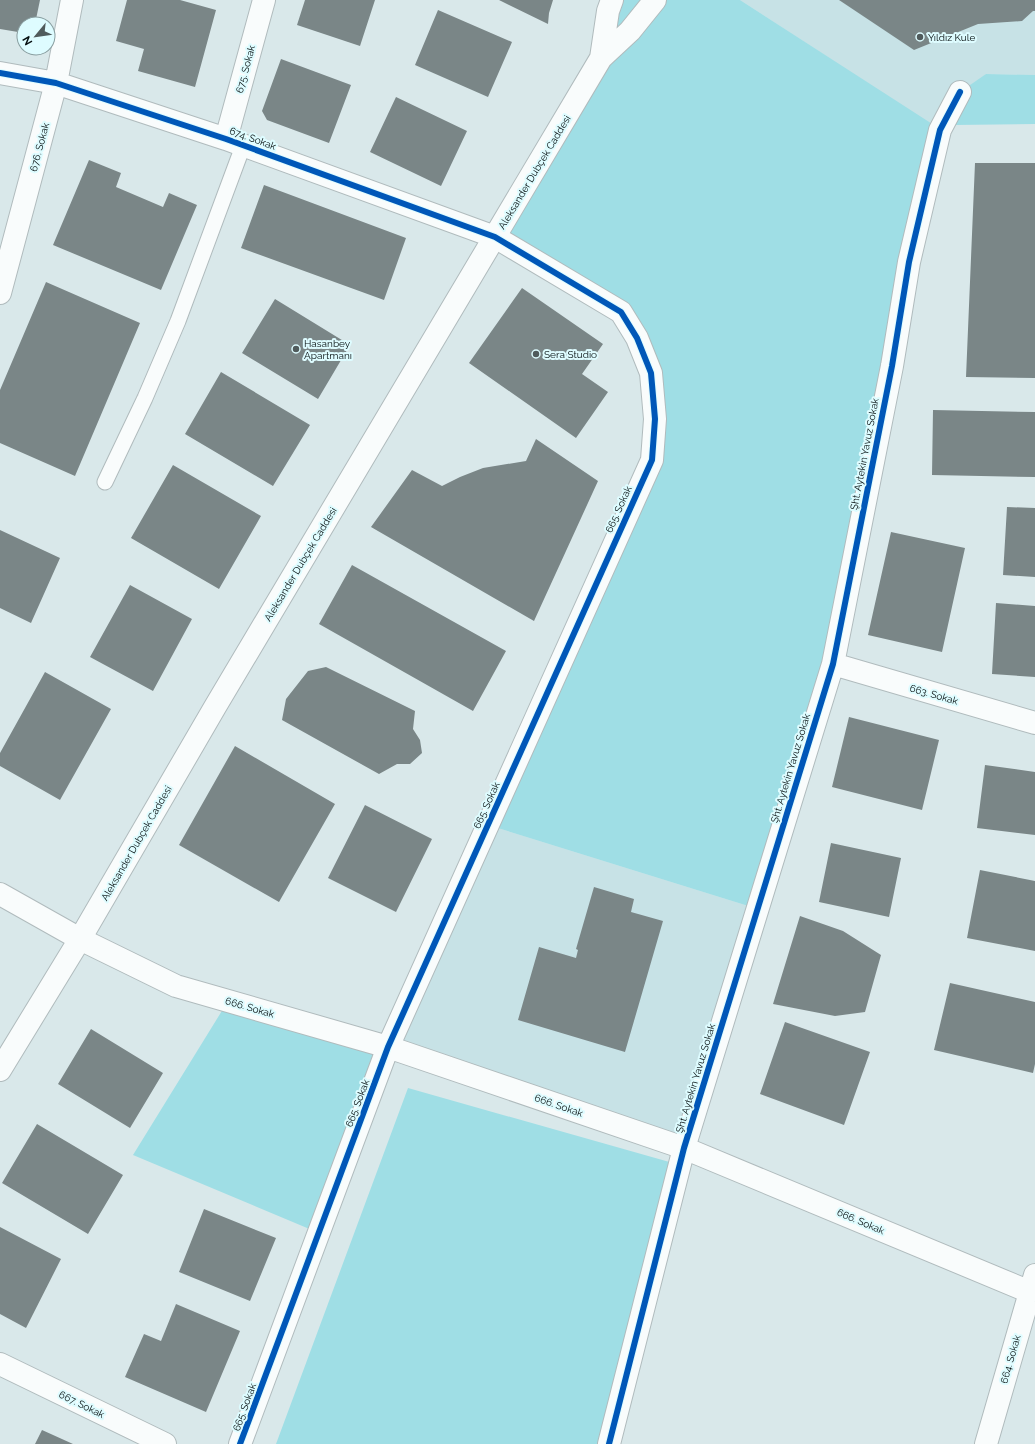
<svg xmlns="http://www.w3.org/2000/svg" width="1035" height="1444" viewBox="0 0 1035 1444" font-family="Raleway,sans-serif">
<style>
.built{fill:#c7e2e6}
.green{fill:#9fdee5}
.building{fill:#7a8687}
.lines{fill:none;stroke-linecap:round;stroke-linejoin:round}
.lane-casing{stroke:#b0bbbd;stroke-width:17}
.street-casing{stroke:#b0bbbd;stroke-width:24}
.secondary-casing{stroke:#b0bbbd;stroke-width:24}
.lane{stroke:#f9fcfc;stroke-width:15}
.street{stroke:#f9fcfc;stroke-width:22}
.secondary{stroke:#f9fcfc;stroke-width:22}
.cycleway-casing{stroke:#defcff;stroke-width:8}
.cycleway{stroke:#0057b8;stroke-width:6}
.poi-dot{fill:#505b5c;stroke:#defcff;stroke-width:1.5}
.labels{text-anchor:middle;stroke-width:4;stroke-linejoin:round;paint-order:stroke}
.poi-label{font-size:10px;fill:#060f10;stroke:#defcff;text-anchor:start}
.street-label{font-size:10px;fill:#060f10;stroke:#defcff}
</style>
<rect width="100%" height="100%" fill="#d9e8ea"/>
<path class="built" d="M740,0H1035V75L986,74L940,130Z
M488,825L758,909L684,1148L388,1047Z"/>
<path class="green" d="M612,0H740L940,129L960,92L986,74L1035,75V124L953,125L892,366L833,664L758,909L488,825L652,460L655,419L621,312L495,237L601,58Z
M228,1001L388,1047L319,1233L133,1155Z
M408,1088L680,1165L610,1444H276Z"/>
<path class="building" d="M0,0H40L35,24H24V33L0,29Z
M127,0H180L216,10L195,87L138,71L144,49L116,41Z
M305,0H375L360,46L297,25Z
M499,0H553L549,13L548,24Z
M839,0H1035V11H1033L1022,21L978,24L914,50Z
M438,10L512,42L488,97L415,65Z
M281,59L351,85L329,143L267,120L262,111Z
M396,97L467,131L441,186L370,152Z
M89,160L121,173L116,187L163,207L169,193L197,205L161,290L53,245Z
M975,163H1035V378L966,377Z
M264,185L406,238L384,300L241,248Z
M46,282L140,323L75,476L0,443V390Z
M522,288L603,344L582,374L608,392L576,438L469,363Z
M275,299L350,345L318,399L242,353Z
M221,372L310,425L273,486L185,434Z
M933,410L1035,412V477L932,475Z
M536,439L598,481L534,621L371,527L412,470L442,486L460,477L483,468L526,461Z
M173,465L261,516L219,589L131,538Z
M1007,507L1035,508V577L1003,575Z
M0,530L60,558L31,623L0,608Z
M891,532L965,548L942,652L868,635Z
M352,565L506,651L473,711L319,624Z
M130,585L192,619L153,691L90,657Z
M996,603L1035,606V677L992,674Z
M326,667L415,711L413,729L420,740L422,753L410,764H397L379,774L282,720L286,699L308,671Z
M45,672L111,709L60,800L0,766V753Z
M849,717L939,740L922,810L832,787Z
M235,746L335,804L279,902L179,845Z
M985,765L1035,772V835L977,828Z
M365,805L432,839L396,912L328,878Z
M831,843L901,858L889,917L819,902Z
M980,870L1035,881V951L967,938Z
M594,887L634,899L631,912L663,921L625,1052L518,1020L539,947L576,958L578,950L576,949Z
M800,916L843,931L881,955L865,1012L835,1016L773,1004Z
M950,983L1035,1002V1064L1033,1073L934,1050Z
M785,1022L870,1052L844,1125L760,1094Z
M91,1029L163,1073L130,1128L58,1084Z
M37,1124L123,1175L88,1234L2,1183Z
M204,1209L276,1238L250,1301L179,1272Z
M0,1227L61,1259L26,1328L0,1314Z
M176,1304L240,1331L206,1412L125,1377L144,1334L161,1341Z
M42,1430L73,1444H35Z"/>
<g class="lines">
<g class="lane-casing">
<path id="lane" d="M105,482L145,398L178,321L243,146"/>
</g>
<g class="street-casing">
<path id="street" d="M0,73L56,83L226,139L495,237L621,312L637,338L651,373L655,419L652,460L388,1047L240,1444
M226,139L264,0
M0,293L56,83L72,0
M833,664L1035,723
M0,894L80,939L176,986L388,1047L684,1148L1030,1292
M0,1364L165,1444
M609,1444L684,1148L833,664L892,366L909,262L940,130L960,92
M986,1444L1035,1275"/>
</g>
<g class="secondary-casing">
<path id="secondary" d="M601,58L608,11L612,0
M0,1070L80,939L215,707L601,58L630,31L655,0"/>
</g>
<use href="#lane" class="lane"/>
<use href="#street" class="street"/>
<use href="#secondary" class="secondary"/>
<g class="cycleway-casing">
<path id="cycleway" d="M0,73L56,83L226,139L495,237L621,312L637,338L651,373L655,419L652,460L388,1047L240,1444
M609,1444L684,1148L833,664L892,366L909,262L940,130L960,92"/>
</g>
<use href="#cycleway" class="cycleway"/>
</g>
<g class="poi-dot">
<circle cx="920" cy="37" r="4"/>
<circle cx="296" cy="349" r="4"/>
<circle cx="536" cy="354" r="4"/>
</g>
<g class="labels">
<g class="poi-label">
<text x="928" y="41">Yıldız Kule</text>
<text x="304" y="347">Hasanbey<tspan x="304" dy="12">Apartmanı</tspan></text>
<text x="544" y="358">Sera Studio</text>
</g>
<g class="street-label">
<text transform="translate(245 69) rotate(-75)" y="4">675. Sokak</text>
<text transform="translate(253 138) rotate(20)" y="4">674. Sokak</text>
<text transform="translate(39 147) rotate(-75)" y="4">676. Sokak</text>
<text transform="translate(534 172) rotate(-59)" y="4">Aleksander Dubçek Caddesi</text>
<text transform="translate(864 454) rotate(-79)" y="4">Şht. Aytekin Yavuz Sokak</text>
<text transform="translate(618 509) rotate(-66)" y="4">665. Sokak</text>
<text transform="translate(300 564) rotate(-59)" y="4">Aleksander Dubçek Caddesi</text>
<text transform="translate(934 694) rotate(16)" y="4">663. Sokak</text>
<text transform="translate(790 768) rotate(-73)" y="4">Şht. Aytekin Yavuz Sokak</text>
<text transform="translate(486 805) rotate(-66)" y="4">665. Sokak</text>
<text transform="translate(136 843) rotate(-60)" y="4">Aleksander Dubçek Caddesi</text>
<text transform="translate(250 1007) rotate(16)" y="4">666. Sokak</text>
<text transform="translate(695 1078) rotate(-73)" y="4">Şht. Aytekin Yavuz Sokak</text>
<text transform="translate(357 1103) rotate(-69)" y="4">665. Sokak</text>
<text transform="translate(559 1105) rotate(19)" y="4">666. Sokak</text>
<text transform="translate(861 1221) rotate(23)" y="4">666. Sokak</text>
<text transform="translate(1010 1359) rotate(-74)" y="4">664. Sokak</text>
<text transform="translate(82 1404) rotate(26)" y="4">667. Sokak</text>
<text transform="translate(244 1407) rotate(-70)" y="4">665. Sokak</text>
</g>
</g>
<g transform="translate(36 36) rotate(241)"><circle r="19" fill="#defcff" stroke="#889d9f"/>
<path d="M0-3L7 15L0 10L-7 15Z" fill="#505b5c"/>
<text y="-6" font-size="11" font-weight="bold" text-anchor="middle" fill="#060f10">N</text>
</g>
</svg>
